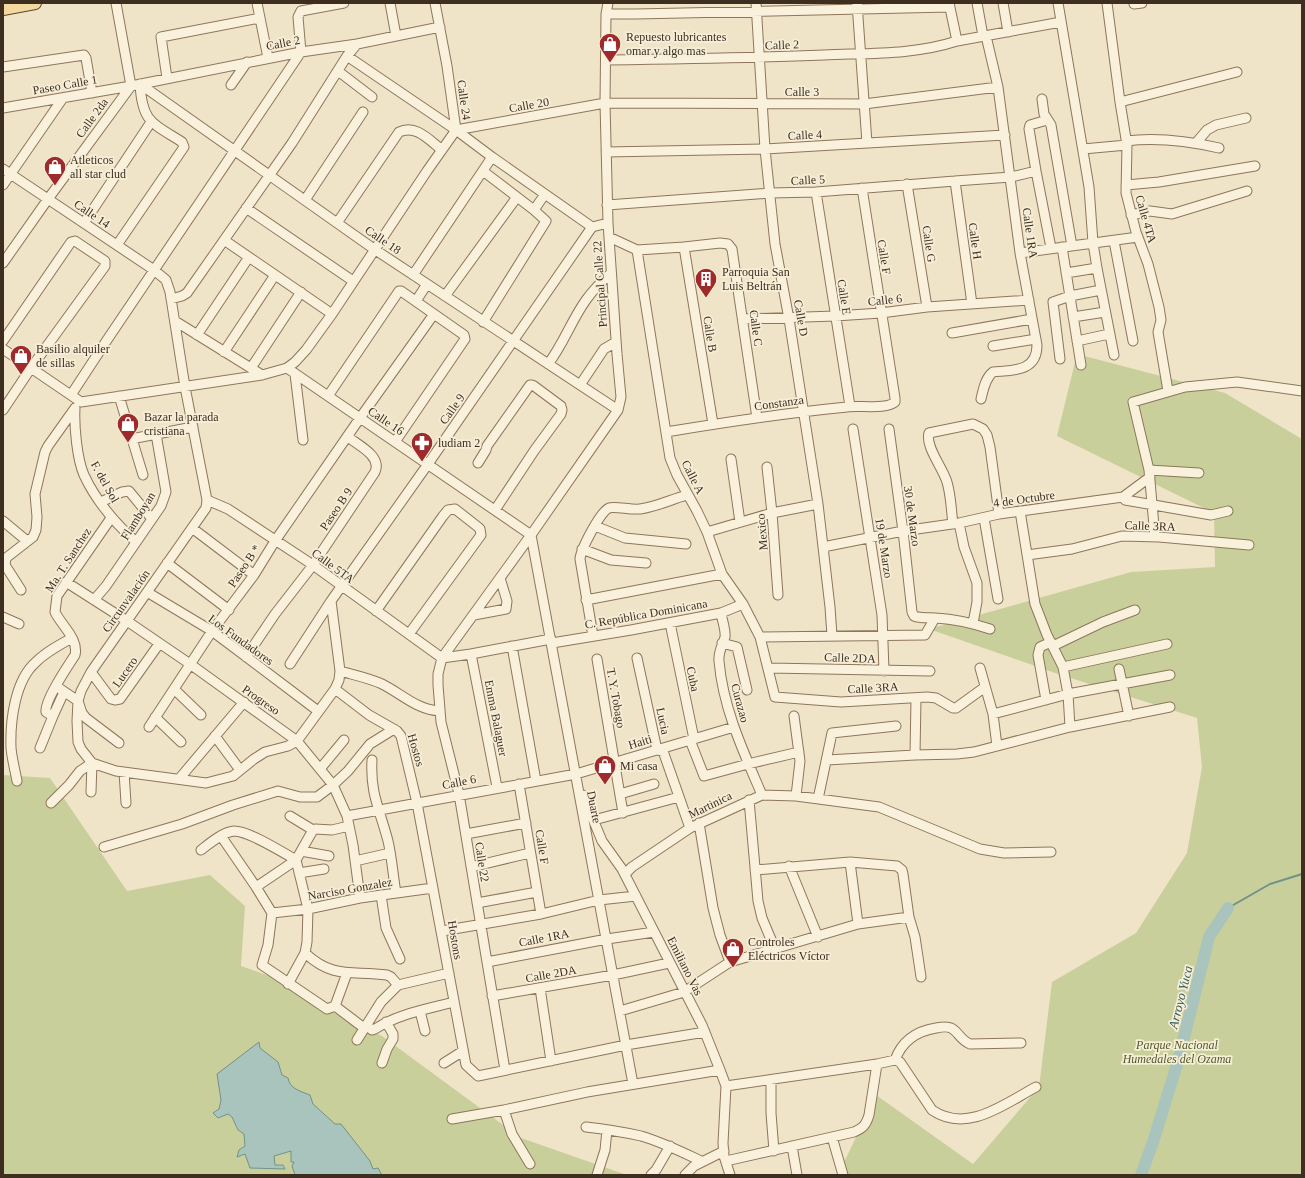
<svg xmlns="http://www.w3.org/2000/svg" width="1305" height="1178" viewBox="0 0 1305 1178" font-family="Georgia,serif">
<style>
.green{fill:#c9cf9b}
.water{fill:#a9c4bc;stroke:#6f938a}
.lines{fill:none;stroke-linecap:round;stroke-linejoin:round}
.stream{stroke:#6f938a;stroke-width:2}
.river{stroke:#a9c4bc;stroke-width:12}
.minor-casing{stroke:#8d765c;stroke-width:11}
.major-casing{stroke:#5b4430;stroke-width:14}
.minor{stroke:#faf1dc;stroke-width:9}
.major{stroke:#f3d9a0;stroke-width:12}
.labels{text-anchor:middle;stroke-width:3.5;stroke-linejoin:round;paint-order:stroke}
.poi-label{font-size:12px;fill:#3d2e20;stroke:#f7eed8;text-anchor:start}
.street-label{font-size:12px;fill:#3d2e20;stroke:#f7eed8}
.park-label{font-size:12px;font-style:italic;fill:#4d5a26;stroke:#f7eed8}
.water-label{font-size:13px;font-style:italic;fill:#2f5d5a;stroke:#f7eed8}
</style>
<rect width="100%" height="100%" fill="#f0e4c8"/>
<path class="green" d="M1077,354L1225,393L1302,439V1175H838L876,1095L973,1164L1039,1087L1052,982L1136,933L1187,853L1202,767L1197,718L1058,674L929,629L1131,572L1215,567L1214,513L1057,436Z
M3,775L50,778L127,891L210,875L245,906L241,966L272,977L311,1002L382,1036L521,1138L627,1175H3Z"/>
<path class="water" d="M259,1042L260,1048L278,1062L282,1075L288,1078C290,1089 300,1091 310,1095L313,1104L335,1124H341L370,1161L373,1169L378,1168L382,1175H386H295L292,1166L294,1162H291V1151L274,1156L275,1165H283L285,1169L250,1168L245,1154L237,1157L239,1150L245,1146L244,1134L238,1130L232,1117L228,1114L218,1118L213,1113L219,1109L221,1100L217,1074Z"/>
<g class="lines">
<path class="stream" d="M1228,908L1270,884L1302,874"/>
<path class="river" d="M1141,1175L1153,1142L1179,1058L1209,937L1228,908"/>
<g class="minor-casing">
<path id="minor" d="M116,3L131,86
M257,3L268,58
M390,3L396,36
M756,3L765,149L775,244L789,319L818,504L830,607L832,636
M857,3L867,143
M949,3L957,41
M977,3L983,36
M1003,3L1008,32
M1058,3L1089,187L1093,243L1097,268L1114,355
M1107,3L1120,102L1127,145L1126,193L1136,232L1148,264L1159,307L1161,320L1158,332L1168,391
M1134,4L1142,3
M606,14H636L950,7
M347,56L456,130L492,157L592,227L608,223
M606,60C679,59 752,58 824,55C869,53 914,55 957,41L1061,22
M3,67L84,55L86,58L92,93
M338,71L372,97
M167,78L161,37L260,18
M140,84L374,249L618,410
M231,85L247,62
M1042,99L1044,114L1051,125L1052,131L1072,246
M1120,102L1237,72
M3,108L131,86L301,52L357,44L440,27
M1047,120L1030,125L1029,129L1036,171L1051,248
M456,130L605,103L864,104L998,87
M1126,141C1158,137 1188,141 1219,148
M1196,143L1207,130L1216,125L1246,118
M1083,149L1127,145
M606,152L765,149L1005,135
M3,169L154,270L166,280L170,292L185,387L207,500L206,508L91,672L81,691L78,701L77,721L78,742L81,749L92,763L116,771L206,783L233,776L254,759L265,752L288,746L297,741L335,689L339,680L340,671L331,601
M955,181L972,304
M907,184L927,307
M3,185L63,98
M1126,185L1159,182L1255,166
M816,192L850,406
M305,200L363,112
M607,205L770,193L816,192L955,181L1011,177L1036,171
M246,208L353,281
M534,210L545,194
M1131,215L1150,211L1172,214L1247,191
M84,223L151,122
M337,223L399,132C416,124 429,140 442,150
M609,237L637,250L684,247L720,243L728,244L732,249L757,418
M224,240L332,314
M1114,241L1133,341
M117,245L184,147L182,142C152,123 142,122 140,84
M684,247L713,424
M1062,247L1081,365
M637,250L670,458L677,475L697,511L707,532L722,574L743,604L760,637L775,697L841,702L927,697L936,698L953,708H956L985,687
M1020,253L1138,237
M3,263L48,199L131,86
M1066,273L1097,268
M413,275L492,157
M445,296L517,197
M171,299L182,296L187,293L292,143L347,56L357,44
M416,301L427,284
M1073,317L1105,312
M743,319L835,316L881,313L927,307L1029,300
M175,321L262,375
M483,322L546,221L534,210L483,171
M952,333L1032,319
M197,335L249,257
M3,341L71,242L75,241L105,261V266L31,368L3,410
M1077,341L1109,334
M993,346L1036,339
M3,349L81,402L262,375L287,368L295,362L306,350L332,314L427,171L456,130L447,66L435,3
M224,352L275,275
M1060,359L1053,302L1070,296L1101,290
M548,364C563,345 571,321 586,300C593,290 602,281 611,273
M251,368L301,292
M287,368L531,535
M295,374L303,440
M580,385L604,349L616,342
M71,395L107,340L301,52L298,17L301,11L344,3
M119,396L143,475
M328,396L399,291H401L464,335L465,339L395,442
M981,399C983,391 985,378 993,372C1013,370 1037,372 1037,345L1020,253L998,87L986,36
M75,408C74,426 77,459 84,475C96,501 115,523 136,542
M853,429L882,615L884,671
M889,429L903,531L912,612L914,616C922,619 928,617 936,618C954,619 972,623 990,629
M666,432C726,422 786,413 847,407C859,405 886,410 895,402V398L862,188
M131,439L193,427
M731,459L740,522
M478,463L486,450L487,446L530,385H532L534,386L561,406L562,410L561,414L534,451L495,510
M767,467L772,513L778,595
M1149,470L1199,473
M1123,497L1150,477
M207,500L228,509L313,565L442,658
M101,502L122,492L129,491L152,519
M1020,511L1035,604L1047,635L1063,667L1068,694L1070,727
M984,518L998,599
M3,521L27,541
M959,523L964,547L977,583V602L973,623
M953,524C951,510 951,489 945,477C941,466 925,445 929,433L973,424L983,429L987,435L990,447L999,514
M595,526L625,538L686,544
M192,528L254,575
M707,532L772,513L818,504
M531,535L633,1084
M1155,537L1149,470L1133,402L1185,387L1237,382L1302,391
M823,547L903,531L959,523L999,514L1123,497L1125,500L1211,515L1228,511
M582,549L611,560L646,563
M1027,555L1072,549L1122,536L1159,537L1249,545
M167,563L229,610
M66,582L127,621L190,664L297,741L333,785L347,816L353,845L360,898
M21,590L5,565L6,558L33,537L36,530L37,517L35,494L45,452L48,446L75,408
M147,592L212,631L318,711
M94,600L106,586L161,506L166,492L156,434
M586,600L722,574
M376,611L443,516L448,510L455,509L478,527L480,529L481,535L409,634
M721,613C722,620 726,630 725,637C723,645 718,651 719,661C723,708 743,751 762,795
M474,615L506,609L507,601L500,578
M3,617L19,624
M670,623L694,739
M593,636L580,559C581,549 600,512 609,508C615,506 631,510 640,509C656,507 672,499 687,495
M760,637L925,635L935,618
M552,643L631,630L721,613L743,604
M722,643L737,647L747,690
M512,646L536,781
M1053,646L1103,622L1135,610
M471,654L497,787
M246,657L275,614L313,565L375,472C382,456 358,445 348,437
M442,658L471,654L551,639
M637,658L657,750
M597,659L623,813
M290,664L331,601L428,464L592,227
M1063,667L1167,644
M769,668L930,671
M980,668L993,714L997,746
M1119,669L1129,716
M340,671C354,675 369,678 382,684C402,694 417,710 440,711
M91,672L111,699L115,700L120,699L159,644
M56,686L78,701L82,713L86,718L119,743
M174,689L201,715
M335,689L369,715L397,731L401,736L417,803L466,1065L478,1076L626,1045L705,1032
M1046,700L1038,655L1040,647L1051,642
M993,714L1068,694L1170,675
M53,716L46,712C44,701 68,666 75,655C79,639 61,625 55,612L57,596L111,518
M794,716L800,761L796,796
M155,717L181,742
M149,727L212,631L254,575L275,541L360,418L434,314
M215,736L240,770
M690,740L704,776L748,764L799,752
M40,748L53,716L64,692
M657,750L663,751L690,828
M915,755L916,698
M372,760C370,794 380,810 388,841C392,858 393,876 396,893
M827,760L915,755L957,754L974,752L1070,727L1170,707
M320,769L344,740
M124,772L126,803
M179,779L244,702
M17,781C15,770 12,759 11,748C10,721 15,680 36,662C46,652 59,645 72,638
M519,784L541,914
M91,792L92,763
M620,794L654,784
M583,795L602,841L622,869L702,1025L720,1070L726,1086L723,1143L724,1156L730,1175
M818,799L832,733L896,726
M749,800L758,901L762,918L775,949
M51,803L69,785L80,771L92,763
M290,816L313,830
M347,816L576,774L734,727
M594,820L679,797
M699,823L713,908L720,935L730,962
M466,834L526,823
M221,836L256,887L272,913L268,945L262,965L327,1009L335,1006
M104,847L182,824L233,805L278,791L300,797H317L333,785L348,771L370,744L394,729
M201,850C210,843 223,832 234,831C249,831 282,852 296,860L308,909L307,942L305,953C334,980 353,970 387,975L391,977L398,985
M301,851L329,856
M355,861L390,853
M850,862L858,924
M789,866L818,937
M471,867L530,853
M755,870L850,862L897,866L902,870L903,874L909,917L915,937L921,977
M299,873L324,869
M625,874L632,867L690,828L762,795L796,796L879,807L980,849L1004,853L1051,852
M256,887L296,860L313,830L315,829L332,830L349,826
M381,895L386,928L400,959
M477,903L537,892
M272,913L308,909L360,898L433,888
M442,931L541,914L599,900L636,896
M487,962L607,939L654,932
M288,984L305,953
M540,988L551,1061
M492,996L613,975L669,963
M335,1006L364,1028
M335,1006L347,973
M420,1011L425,1031
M620,1011L684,992L730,962L858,924L909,917
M366,1025L372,1030L375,1029C398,1014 427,1009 454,1002
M357,1040L381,1002L398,985L449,973
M895,1060C902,1041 917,1031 936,1028C941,1027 947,1026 951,1028C958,1031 960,1040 970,1044L1021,1043
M382,1063L387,1049L393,1039V1034L386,1022
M444,1063L463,1051
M505,1070L459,794L441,722L438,685V674L442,658L531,535L618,410L621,397L617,354L608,223L605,103L606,14L608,3
M771,1080V1113L774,1151
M726,1086L877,1064L895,1060L900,1062L932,1110C967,1134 1004,1104 1036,1087
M504,1110L512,1134L530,1164
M452,1119L504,1110L587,1092L720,1070
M586,1127C604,1129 623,1132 641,1136C662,1142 682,1152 701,1161
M832,1137L843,1175
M792,1146L797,1175
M726,1161L854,1132C863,1128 866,1125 869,1115L877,1064
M597,1175L605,1150L607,1130
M651,1175L656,1170L670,1146
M685,1175L694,1166L724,1151"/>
</g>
<g class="major-casing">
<path id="major" d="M3,9L35,3"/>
</g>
<use href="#minor" class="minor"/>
<use href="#major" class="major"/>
</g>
<defs>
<g id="shop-pin" transform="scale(1.15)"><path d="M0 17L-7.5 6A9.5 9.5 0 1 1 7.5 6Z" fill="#9e2a2b" stroke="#f7eed8"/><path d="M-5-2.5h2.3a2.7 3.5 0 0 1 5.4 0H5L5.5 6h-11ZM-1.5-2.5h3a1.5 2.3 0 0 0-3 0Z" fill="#fff"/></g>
<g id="building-pin" transform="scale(1.15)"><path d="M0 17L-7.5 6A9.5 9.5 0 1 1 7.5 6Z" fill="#9e2a2b" stroke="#f7eed8"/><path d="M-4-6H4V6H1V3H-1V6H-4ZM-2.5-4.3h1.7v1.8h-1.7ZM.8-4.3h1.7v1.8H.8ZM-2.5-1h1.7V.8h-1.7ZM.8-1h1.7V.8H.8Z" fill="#fff"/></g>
<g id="pharmacy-pin" transform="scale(1.15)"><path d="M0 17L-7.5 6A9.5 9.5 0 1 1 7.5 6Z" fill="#9e2a2b" stroke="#f7eed8"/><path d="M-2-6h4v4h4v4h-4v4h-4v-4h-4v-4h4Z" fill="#fff"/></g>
</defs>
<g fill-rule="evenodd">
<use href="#shop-pin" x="610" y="44"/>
<use href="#shop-pin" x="55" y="167"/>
<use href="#building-pin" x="706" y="279"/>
<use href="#shop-pin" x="21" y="356"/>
<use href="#shop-pin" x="128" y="424"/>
<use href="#pharmacy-pin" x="422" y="443"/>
<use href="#shop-pin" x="605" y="766"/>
<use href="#shop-pin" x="733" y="949"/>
</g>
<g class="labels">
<g class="poi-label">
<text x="626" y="41">Repuesto lubricantes<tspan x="626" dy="14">omar y algo mas</tspan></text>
<text x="70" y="164">Atleticos<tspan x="70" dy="14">all star clud</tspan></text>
<text x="722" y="276">Parroquia San<tspan x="722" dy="14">Luis Beltrán</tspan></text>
<text x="36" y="353">Basilio alquiler<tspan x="36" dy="14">de sillas</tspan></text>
<text x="144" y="421">Bazar la parada<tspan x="144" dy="14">cristiana</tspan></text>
<text x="438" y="447">ludiam 2</text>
<text x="620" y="770">Mi casa</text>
<text x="748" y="946">Controles<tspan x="748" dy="14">Eléctricos Víctor</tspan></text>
</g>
<g class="street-label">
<text transform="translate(283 43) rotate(-11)" y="4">Calle 2</text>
<text transform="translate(782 45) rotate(-2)" y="4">Calle 2</text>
<text transform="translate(65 85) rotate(-10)" y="4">Paseo Calle 1</text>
<text x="802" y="96">Calle 3</text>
<text transform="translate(464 100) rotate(82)" y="4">Calle 24</text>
<text transform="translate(529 105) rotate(-10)" y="4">Calle 20</text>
<text transform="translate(92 118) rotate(-54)" y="4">Calle 2da</text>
<text transform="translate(805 135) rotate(-3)" y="4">Calle 4</text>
<text transform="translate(808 180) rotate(-3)" y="4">Calle 5</text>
<text transform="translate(92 214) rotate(34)" y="4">Calle 14</text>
<text transform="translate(1146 219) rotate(74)" y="4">Calle 4TA</text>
<text transform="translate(1030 233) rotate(82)" y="4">Calle 1RA</text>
<text transform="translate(383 240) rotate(34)" y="4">Calle 18</text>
<text transform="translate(975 241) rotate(82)" y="4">Calle H</text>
<text transform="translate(929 244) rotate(81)" y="4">Calle G</text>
<text transform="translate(884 257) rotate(81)" y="4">Calle F</text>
<text transform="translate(600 284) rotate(-94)" y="4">Principal Calle 22</text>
<text transform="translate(844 297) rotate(81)" y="4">Calle E</text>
<text transform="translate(885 300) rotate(-6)" y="4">Calle 6</text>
<text transform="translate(801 318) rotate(80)" y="4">Calle D</text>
<text transform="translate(756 328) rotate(82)" y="4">Calle C</text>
<text transform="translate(710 334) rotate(81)" y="4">Calle B</text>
<text transform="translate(779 403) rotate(-8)" y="4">Constanza</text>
<text transform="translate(452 409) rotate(-55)" y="4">Calle 9</text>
<text transform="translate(386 421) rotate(34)" y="4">Calle 16</text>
<text transform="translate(693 477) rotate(63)" y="4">Calle A</text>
<text transform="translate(105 482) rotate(61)" y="4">F. del Sol</text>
<text transform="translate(1024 499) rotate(-8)" y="4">4 de Octubre</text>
<text transform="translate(336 509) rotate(-56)" y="4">Paseo B 9</text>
<text transform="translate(138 516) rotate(-58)" y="4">Flamboyan</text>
<text transform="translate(912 516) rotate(82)" y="4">30 de Marzo</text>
<text transform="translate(1150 526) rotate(2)" y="4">Calle 3RA</text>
<text transform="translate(762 532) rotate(-95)" y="4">Mexico</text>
<text transform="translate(884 548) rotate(81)" y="4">19 de Marzo</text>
<text transform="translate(68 560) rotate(-57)" y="4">Ma. T. Sanchez</text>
<text transform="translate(244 566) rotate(-56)" y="4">Paseo B *</text>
<text transform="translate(333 566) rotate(36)" y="4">Calle 5TA</text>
<text transform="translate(126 601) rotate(-55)" y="4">Circunvalación</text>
<text transform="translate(646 614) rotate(-10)" y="4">C. República Dominicana</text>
<text transform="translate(241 640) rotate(36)" y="4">Los Fundadores</text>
<text transform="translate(850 658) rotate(2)" y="4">Calle 2DA</text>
<text transform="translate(125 672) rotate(-55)" y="4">Lucero</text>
<text transform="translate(693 679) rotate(78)" y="4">Cuba</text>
<text transform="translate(873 688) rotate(-3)" y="4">Calle 3RA</text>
<text transform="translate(616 698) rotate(80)" y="4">T. Y. Tobago</text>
<text transform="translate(261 700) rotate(35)" y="4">Progreso</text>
<text transform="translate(740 703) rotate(75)" y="4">Curazao</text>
<text transform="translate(496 718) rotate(79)" y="4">Emma Balaguer</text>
<text transform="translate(663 721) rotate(78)" y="4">Lucia</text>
<text transform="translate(640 742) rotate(-17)" y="4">Haiti</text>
<text transform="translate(416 750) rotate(74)" y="4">Hostos</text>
<text transform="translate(459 782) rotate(-11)" y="4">Calle 6</text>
<text transform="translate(710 805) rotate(-26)" y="4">Martinica</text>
<text transform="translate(594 807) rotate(79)" y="4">Duarte</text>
<text transform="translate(542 847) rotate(81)" y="4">Calle F</text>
<text transform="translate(482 862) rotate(81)" y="4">Calle 22</text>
<text transform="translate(350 889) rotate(-10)" y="4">Narciso Gonzalez</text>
<text transform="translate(544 938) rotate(-11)" y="4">Calle 1RA</text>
<text transform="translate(455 940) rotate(80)" y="4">Hostons</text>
<text transform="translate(685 966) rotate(63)" y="4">Emiliano Vas</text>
<text transform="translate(551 974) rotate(-10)" y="4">Calle 2DA</text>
</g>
<g class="park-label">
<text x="1177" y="1049">Parque Nacional<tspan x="1177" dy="14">Humedales del Ozama</tspan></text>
</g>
<g class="water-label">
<text transform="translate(1180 997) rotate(-76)" y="5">Arroyo Yuca</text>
</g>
</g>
<rect width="1305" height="1178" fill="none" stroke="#3d2e20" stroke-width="8"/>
</svg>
